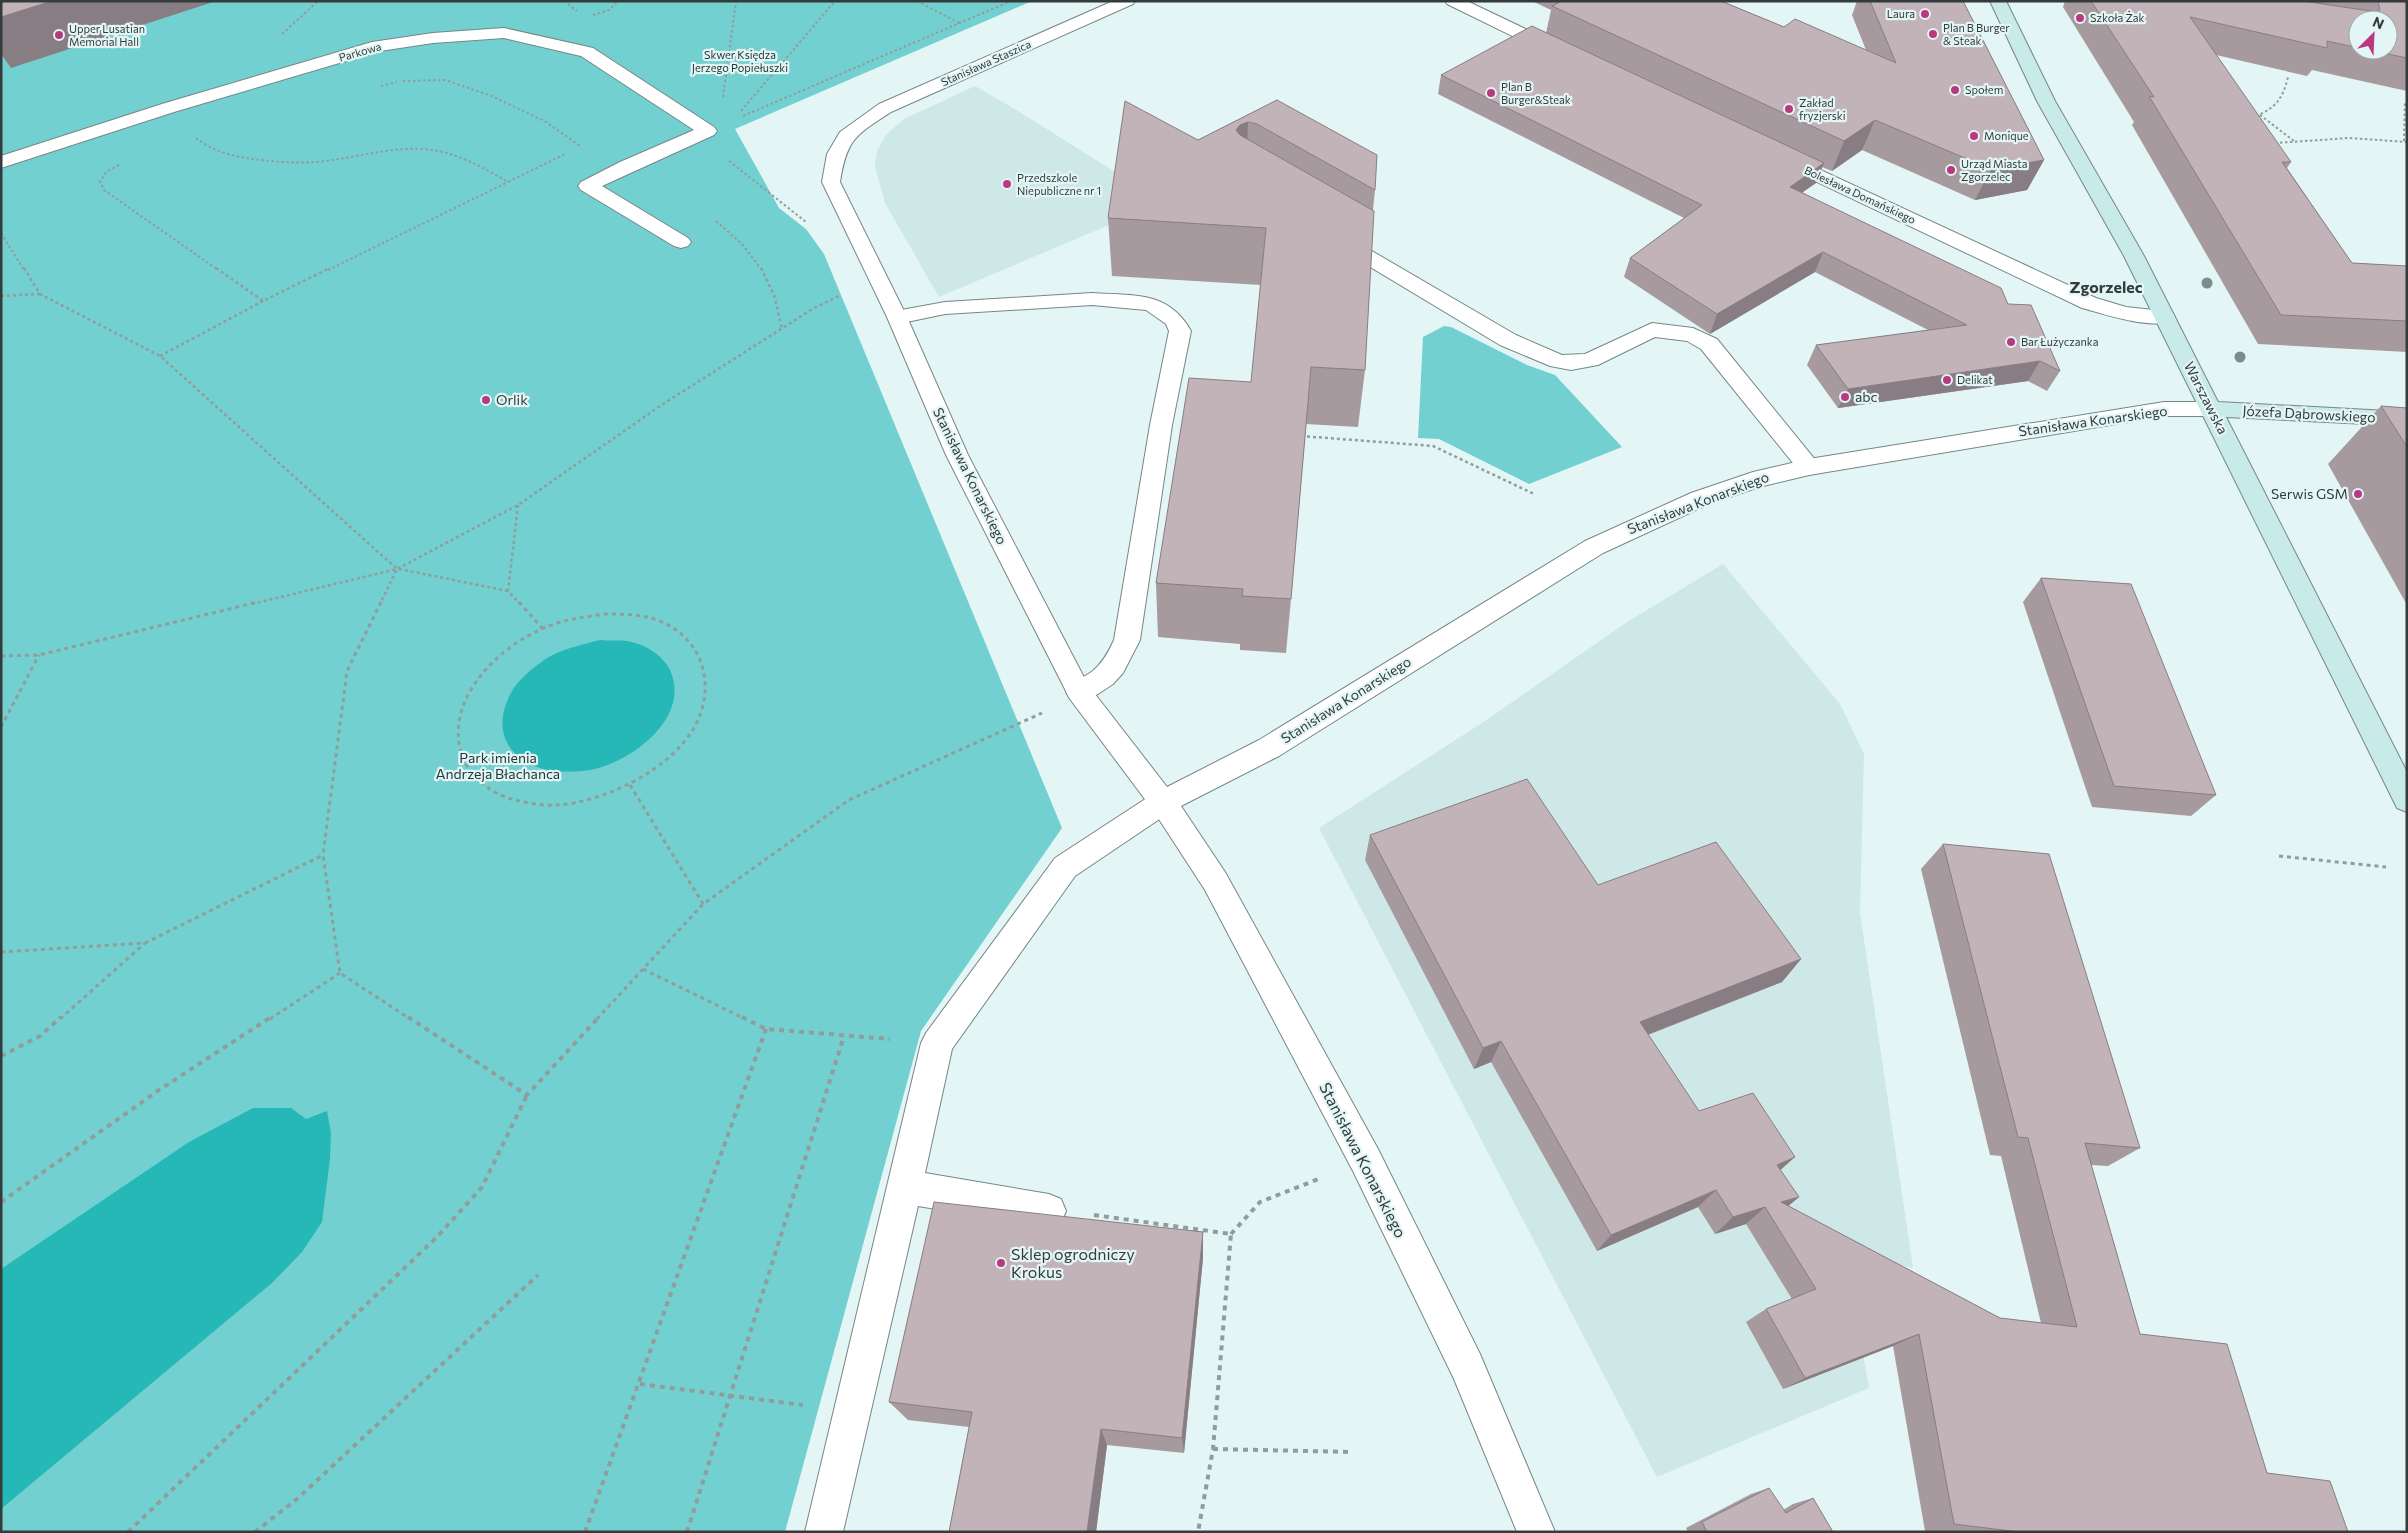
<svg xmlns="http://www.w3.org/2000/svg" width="2408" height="1533" viewBox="0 0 2408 1533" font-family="Commissioner,sans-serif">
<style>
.built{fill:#cee8e7}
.green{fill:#72d1d0}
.water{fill:#26b8b7}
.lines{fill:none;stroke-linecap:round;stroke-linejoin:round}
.service-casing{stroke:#768686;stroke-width:2}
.minor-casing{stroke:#768686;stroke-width:2}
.tertiary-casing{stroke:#768686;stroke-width:2}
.secondary-casing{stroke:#768686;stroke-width:2}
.path-far3{stroke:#909d9c;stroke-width:2;stroke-dasharray:2.5 2.5;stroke-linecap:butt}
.path-far2{stroke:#909d9c;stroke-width:2.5;stroke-dasharray:3 3;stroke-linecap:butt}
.path-far1{stroke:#909d9c;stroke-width:3;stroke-dasharray:4 4;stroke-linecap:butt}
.path{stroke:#909d9c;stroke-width:4;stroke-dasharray:5 5;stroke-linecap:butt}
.service{fill:#fff;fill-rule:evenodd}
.minor{fill:#fff;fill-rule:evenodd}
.tertiary{fill:#fff;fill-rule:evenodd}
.secondary{fill:#c8eae9;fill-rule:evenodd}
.tree{fill:#788d8d}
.wall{fill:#a79a9f;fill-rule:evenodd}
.shaded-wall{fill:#887d82}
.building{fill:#c2b3b9;stroke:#887d82}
.poi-dot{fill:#ba387f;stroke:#e3f5f4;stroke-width:2}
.labels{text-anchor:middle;stroke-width:4.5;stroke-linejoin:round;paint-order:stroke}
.far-poi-label{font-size:11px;fill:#343b3b;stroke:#e3f5f4;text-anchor:start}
.far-street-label{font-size:11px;fill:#343b3b;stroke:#e3f5f4}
.far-park-label{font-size:11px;fill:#213838;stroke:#e3f5f4}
.poi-label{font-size:14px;fill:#343b3b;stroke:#e3f5f4;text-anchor:start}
.street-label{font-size:14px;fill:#343b3b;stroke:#e3f5f4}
.park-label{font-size:14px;fill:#213838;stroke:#e3f5f4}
.far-district-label{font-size:16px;font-weight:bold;fill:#343b3b;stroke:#e3f5f4}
.near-street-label{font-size:16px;fill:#343b3b;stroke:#e3f5f4}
.near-poi-label{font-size:16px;fill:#343b3b;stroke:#e3f5f4;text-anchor:start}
</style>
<rect width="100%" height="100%" fill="#e3f5f4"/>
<path class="built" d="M975,86L1018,111L1163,202L939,297L885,203L875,166L877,151L886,135L904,119Z
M1723,564L1840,704L1864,754L1860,913L1913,1268L1846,1258L1869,1388L1657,1477L1319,828L1485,721L1627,622Z"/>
<path class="green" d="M1,1H1032L735,129L779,208L806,229L824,254L1062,828L921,1031L785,1532H1Z
M1444,326L1451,327L1527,365L1555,375L1622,447L1529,484L1439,439L1418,438L1423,337Z"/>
<path class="water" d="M600,640C609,641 619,640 627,641C644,644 662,654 670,670C691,716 635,759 595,769C582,772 567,772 554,771C515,766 491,737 508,699C514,683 530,670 544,660C560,649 581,645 600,640Z
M253,1108H291L306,1119L327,1111L331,1133L330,1159L322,1222L302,1252L272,1283L1,1509V1269L189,1142Z"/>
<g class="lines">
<g class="service-casing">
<path id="service" d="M504,28L593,48L714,127L717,131L714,135L602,186L688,238L691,242L688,246L681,248L674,246L581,190L578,186L581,182L620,162L694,130L581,56L504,38L433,43L380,51L174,112L1,168V156L162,104L372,42L433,33Z
M1339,234L1346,236L1516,335L1562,355L1585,354L1652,323L1693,328L1717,339L1821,467L1817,473L1809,475L1801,473L1701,349L1687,341L1655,337L1598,365L1571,370L1550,366L1500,345L1332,244L1329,240L1332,236Z
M1092,293C1133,296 1168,290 1191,331L1172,425L1140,640L1123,673L1113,684L1098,694L1079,702L1070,699L1066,692C1072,681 1084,678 1094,670C1103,662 1109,651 1114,640L1150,425L1169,331L1166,324L1146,310L1092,305L945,314L897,324L890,322L887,317L890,312L945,302Z
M1163,790L1173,794L1177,802L1173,810L1075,876L952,1049L925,1173L1049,1194L1061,1199L1066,1211L1061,1223L1049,1228L918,1206L843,1532H805L921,1043L926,1033L1055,858L1153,794Z"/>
</g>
<g class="minor-casing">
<path id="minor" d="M1113,1H1135L1133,4L891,112C856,135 847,138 840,182L907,317L968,455L1088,685L1167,787L1259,740L1585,541L1691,493L1753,472L1809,459L2164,402H2212L2220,404L2223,409L2220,414L2212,416H2164L1809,475L1759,487L1707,505L1603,553L1279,756L1181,806L1225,872L1378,1149L1480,1354L1555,1532H1517L1454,1379L1354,1173L1205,890L1153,810L1070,699L946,455L887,317L822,182L827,154L840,132L879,104Z"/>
</g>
<g class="tertiary-casing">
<path id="tertiary" d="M1445,1H1467L1559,45L1562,49L1559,53H1547L1447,4Z
M1784,153L2096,298L2126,307L2172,312L2175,317L2172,322C2146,328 2107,315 2082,308L1777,163L1775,159L1777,155Z"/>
</g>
<g class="secondary-casing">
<path id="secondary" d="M1990,1H2006L2055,101L2144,256L2218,402L2407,412V426L2226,417L2407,772V812L2397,808L2124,256L2037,101Z"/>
</g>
<path class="path-far3" d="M564,1L577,11
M917,1L959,23
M593,15L609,10L618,1
M282,34L318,1
M403,81L445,80L492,96L546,122L580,146
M381,86L397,82
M723,97L736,1
M741,111L835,1
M2260,115L2294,141
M743,116L1011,1
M2256,116C2276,108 2283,98 2288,77
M196,138C213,151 231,156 253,159C276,162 301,164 325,161C358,157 390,147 423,149C455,151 482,167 508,182L565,154
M2404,141L2405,102
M2275,143L2349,138L2407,142
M729,161L806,222
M119,165L106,172L100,182L104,190L218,270
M716,221L742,244L762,270
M1,233L24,270
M328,270L508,182"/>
<path class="path-far2" d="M24,268L40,294L160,356L397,569L380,604
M216,268L263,301L330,268
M761,268L774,295L782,329
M1,296L40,294
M160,356L263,301
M1301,436L1433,446L1534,494
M518,505L508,591L520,604
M399,569L508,591
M252,604L397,569L518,505L660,406L814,308L841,295"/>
<path class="path-far1" d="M381,602L347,671L323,855L340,973L410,1019
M519,602L543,629
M604,614C623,614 642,614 660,621C703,639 716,685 696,724C673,769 605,802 557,805C543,806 528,803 515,800C490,794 466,775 460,748C448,694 502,644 549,626C566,619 585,617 604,614Z
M1,656L39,655L258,602
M1,727L39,655
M630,785L703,904
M2279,856L2386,867
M1,952L145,943L323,855
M643,969L745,1019
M60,1019L145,943
M270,1019L340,973
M597,1019L703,904L849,800L1042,713"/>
<path class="path" d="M408,1017L527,1095L599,1017
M742,1017L766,1029L890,1039
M1,1056L40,1036L61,1017
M1,1202L159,1090L271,1017
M1094,1215L1231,1234L1213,1449L1198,1532
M1231,1234L1260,1202L1321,1178
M640,1384L803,1405
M1213,1449L1353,1452
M128,1532L437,1237L482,1187L527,1095
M255,1532L297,1499L538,1275
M585,1532L766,1029
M687,1532L844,1036"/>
<use href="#service" class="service"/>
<use href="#minor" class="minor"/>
<use href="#tertiary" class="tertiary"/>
<use href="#secondary" class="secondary"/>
</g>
<g class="tree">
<circle cx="2207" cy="283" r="5.5"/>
<circle cx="2240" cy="357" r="5.5"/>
</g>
<path class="wall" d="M1532,1H1721L1784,27L1866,50L1852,15L1857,1H1963L2044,160L2027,190L1975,200L1862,150L1832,171L1822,167L1816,183L1802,192L2008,304L2060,371L2047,391L2028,381L1838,408L1807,365L1816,345L1928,330L1815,272L1710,334L1624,277L1630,258L1684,218L1438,94L1441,75L1546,33L1551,10Z
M2065,1H2407V91L2312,70L2307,76L2216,55L2291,162L2287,168L2352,263L2407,266V352L2258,344L2132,125L2134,122L2063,7ZM2358,20L2388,50H2358Z
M1277,100L1375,190L1373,210L1365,370L1358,427L1306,424L1286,653L1240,650V644L1158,637L1156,583L1251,382L1261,285L1112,276L1108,218L1198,140Z
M2381,406L2407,408V605L2328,464Z
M2041,578L2216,795L2191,816L2092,807L2023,602Z
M1370,835L1598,885L1801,959L1782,982L1648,1035L1699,1111L1780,1170L1799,1197L1788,1206L2000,1318L2041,1323L2001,1156L1990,1155L1921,869L1943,844L2140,1148L2108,1166L2091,1165L2140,1334L2267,1473L2348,1532H1935L1925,1531L1893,1346L1783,1389L1746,1322L1766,1309L1792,1299L1746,1224L1715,1234L1698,1207L1597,1251L1491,1062L1474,1069L1365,860Z
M1203,1258L1184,1453L1107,1445L1096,1532H949L969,1427L908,1420L889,1402Z
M1769,1488L1783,1510L1793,1504L1813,1498L1833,1532H1688L1686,1528L1751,1494Z"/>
<path class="shaded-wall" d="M52,1H212L213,2L11,68L1,54V17Z
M1875,120L1862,150L1832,171L1844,141Z
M1248,122L1246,179L1236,130L1240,125Z
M2044,160L2027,190L1975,200L1991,169Z
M1824,163L1816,183L1783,206L1790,187Z
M1823,252L1815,272L1710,334L1717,314Z
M2040,361L2028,381L1838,408L1848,389Z
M1306,424L1286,653L1291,599Z
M1801,959L1782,982L1626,1043L1640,1022Z
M1501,1041L1491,1062L1474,1069L1483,1048Z
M1795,1157L1775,1175L1777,1165Z
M1716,1190L1698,1207L1597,1251L1611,1235Z
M1799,1197L1779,1214L1781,1202Z
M1765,1207L1746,1224L1715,1234L1733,1217Z
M1203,1232V1258L1184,1453L1182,1438Z
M1919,1334L1893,1346L1783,1389L1805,1378Z
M1101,1429L1107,1445L1096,1532H1087Z"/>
<path class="building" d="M1,1H52L1,17Z
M1562,1H1721L1784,27L1795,19L1896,63L1870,1H1963L2044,160L1991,169L1875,120L1844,141L1552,6Z
M2091,1H2303L2377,12L2380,10L2378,1H2407V58L2369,50H2388V20H2358V48L2327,41V48L2190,17L2291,162H2282L2352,263L2407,266V321L2281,315L2149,96L2154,97Z
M1532,26L1824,163L1790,187L2001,288L2008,304L2031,305L2060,371L2040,361L1848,389L1816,345L1967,325L1823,252L1717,314L1630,258L1702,205L1441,75Z
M1277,100L1377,155L1375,190L1257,124L1248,122L1240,125L1236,130L1240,135L1374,211L1365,370L1311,367L1291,599L1242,596L1243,589L1156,583L1189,378L1251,382L1266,228L1108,218L1125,101L1198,140Z
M2381,406L2407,408V447Z
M2041,578L2131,584L2216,795L2114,786Z
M1527,779L1598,885L1716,842L1801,959L1640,1022L1699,1111L1753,1093L1795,1157L1777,1165L1799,1197L1781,1202L2000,1318L2077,1327L2028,1138L2018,1137L1943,844L2049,854L2140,1148L2085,1143L2140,1334L2227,1344L2267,1473L2330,1481L2348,1532H2019L1954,1524L1919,1334L1805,1378L1766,1309L1816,1289L1765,1207L1733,1217L1716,1190L1611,1235L1501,1041L1483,1048L1370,835Z
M934,1202L1203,1232L1182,1438L1101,1429L1087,1532H949L972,1412L889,1402Z
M1769,1488L1786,1513L1813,1498L1833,1532H1707L1702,1522Z"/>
<g class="poi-dot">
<circle cx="1925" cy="14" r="5"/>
<circle cx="2080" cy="18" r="5"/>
<circle cx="1933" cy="34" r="5"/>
<circle cx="59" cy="35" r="5"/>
<circle cx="1955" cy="90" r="5"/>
<circle cx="1491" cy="93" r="5"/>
<circle cx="1789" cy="109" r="5"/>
<circle cx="1974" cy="136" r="5"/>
<circle cx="1951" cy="170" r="5"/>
<circle cx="1007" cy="184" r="5"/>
<circle cx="2011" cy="342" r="5"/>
<circle cx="1947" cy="380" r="5"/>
<circle cx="1845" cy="397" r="5"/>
<circle cx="486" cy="400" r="5"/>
<circle cx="2358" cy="494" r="5"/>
<circle cx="1001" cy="1263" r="5"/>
</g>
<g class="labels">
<g class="far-poi-label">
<text x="1915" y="18" text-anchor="end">Laura</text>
<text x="2090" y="22">Szkoła Żak</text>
<text x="1943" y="32">Plan B Burger<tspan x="1943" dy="13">&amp; Steak</tspan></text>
<text x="69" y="33">Upper Lusatian<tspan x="69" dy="13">Memorial Hall</tspan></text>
<text x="1501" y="91">Plan B<tspan x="1501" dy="13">Burger&amp;Steak</tspan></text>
<text x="1965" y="94">Społem</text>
<text x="1799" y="107">Zakład<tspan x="1799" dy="13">fryzjerski</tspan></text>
<text x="1984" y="140">Monique</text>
<text x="1961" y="168">Urząd Miasta<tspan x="1961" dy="13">Zgorzelec</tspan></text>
<text x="1017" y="182">Przedszkole<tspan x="1017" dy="13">Niepubliczne nr 1</tspan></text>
<text x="2021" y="346">Bar Łużyczanka</text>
<text x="1957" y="384">Delikat</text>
</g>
<g class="far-street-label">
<text transform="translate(360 52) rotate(-16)" y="4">Parkowa</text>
<text transform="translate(986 63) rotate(-24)" y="4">Stanisława Staszica</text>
<text transform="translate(1860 195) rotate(25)" y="4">Bolesława Domańskiego</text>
</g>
<g class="far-park-label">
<text x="740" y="59">Skwer Księdza<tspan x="740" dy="13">Jerzego Popiełuszki</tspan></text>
</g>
<g class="poi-label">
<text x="1855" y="402">abc</text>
<text x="496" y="405">Orlik</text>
<text x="2348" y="499" text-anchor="end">Serwis GSM</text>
</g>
<g class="street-label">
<text transform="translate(2206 398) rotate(63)" y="5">Warszawska</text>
<text transform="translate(2309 414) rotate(3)" y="5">Józefa Dąbrowskiego</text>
<text transform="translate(2093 421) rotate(-8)" y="5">Stanisława Konarskiego</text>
<text transform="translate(970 476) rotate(64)" y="5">Stanisława Konarskiego</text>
<text transform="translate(1698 503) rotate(-21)" y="5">Stanisława Konarskiego</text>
<text transform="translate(1346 700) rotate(-32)" y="5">Stanisława Konarskiego</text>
</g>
<g class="park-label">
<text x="498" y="763">Park imienia<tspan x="498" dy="16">Andrzeja Błachanca</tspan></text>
</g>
<g class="far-district-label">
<text x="2106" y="293">Zgorzelec</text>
</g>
<g class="near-street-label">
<text transform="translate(1363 1160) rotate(63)" y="6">Stanisława Konarskiego</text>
</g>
<g class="near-poi-label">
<text x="1011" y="1260">Sklep ogrodniczy<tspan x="1011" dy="18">Krokus</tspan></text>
</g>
</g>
<rect width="2408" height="1533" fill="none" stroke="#343b3b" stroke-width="5"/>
<g transform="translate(2373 35) rotate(24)"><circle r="24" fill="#e3f5f4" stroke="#9dabaa"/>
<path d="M0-4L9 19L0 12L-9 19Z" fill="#ba387f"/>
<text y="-8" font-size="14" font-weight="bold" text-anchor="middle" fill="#343b3b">N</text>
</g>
</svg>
